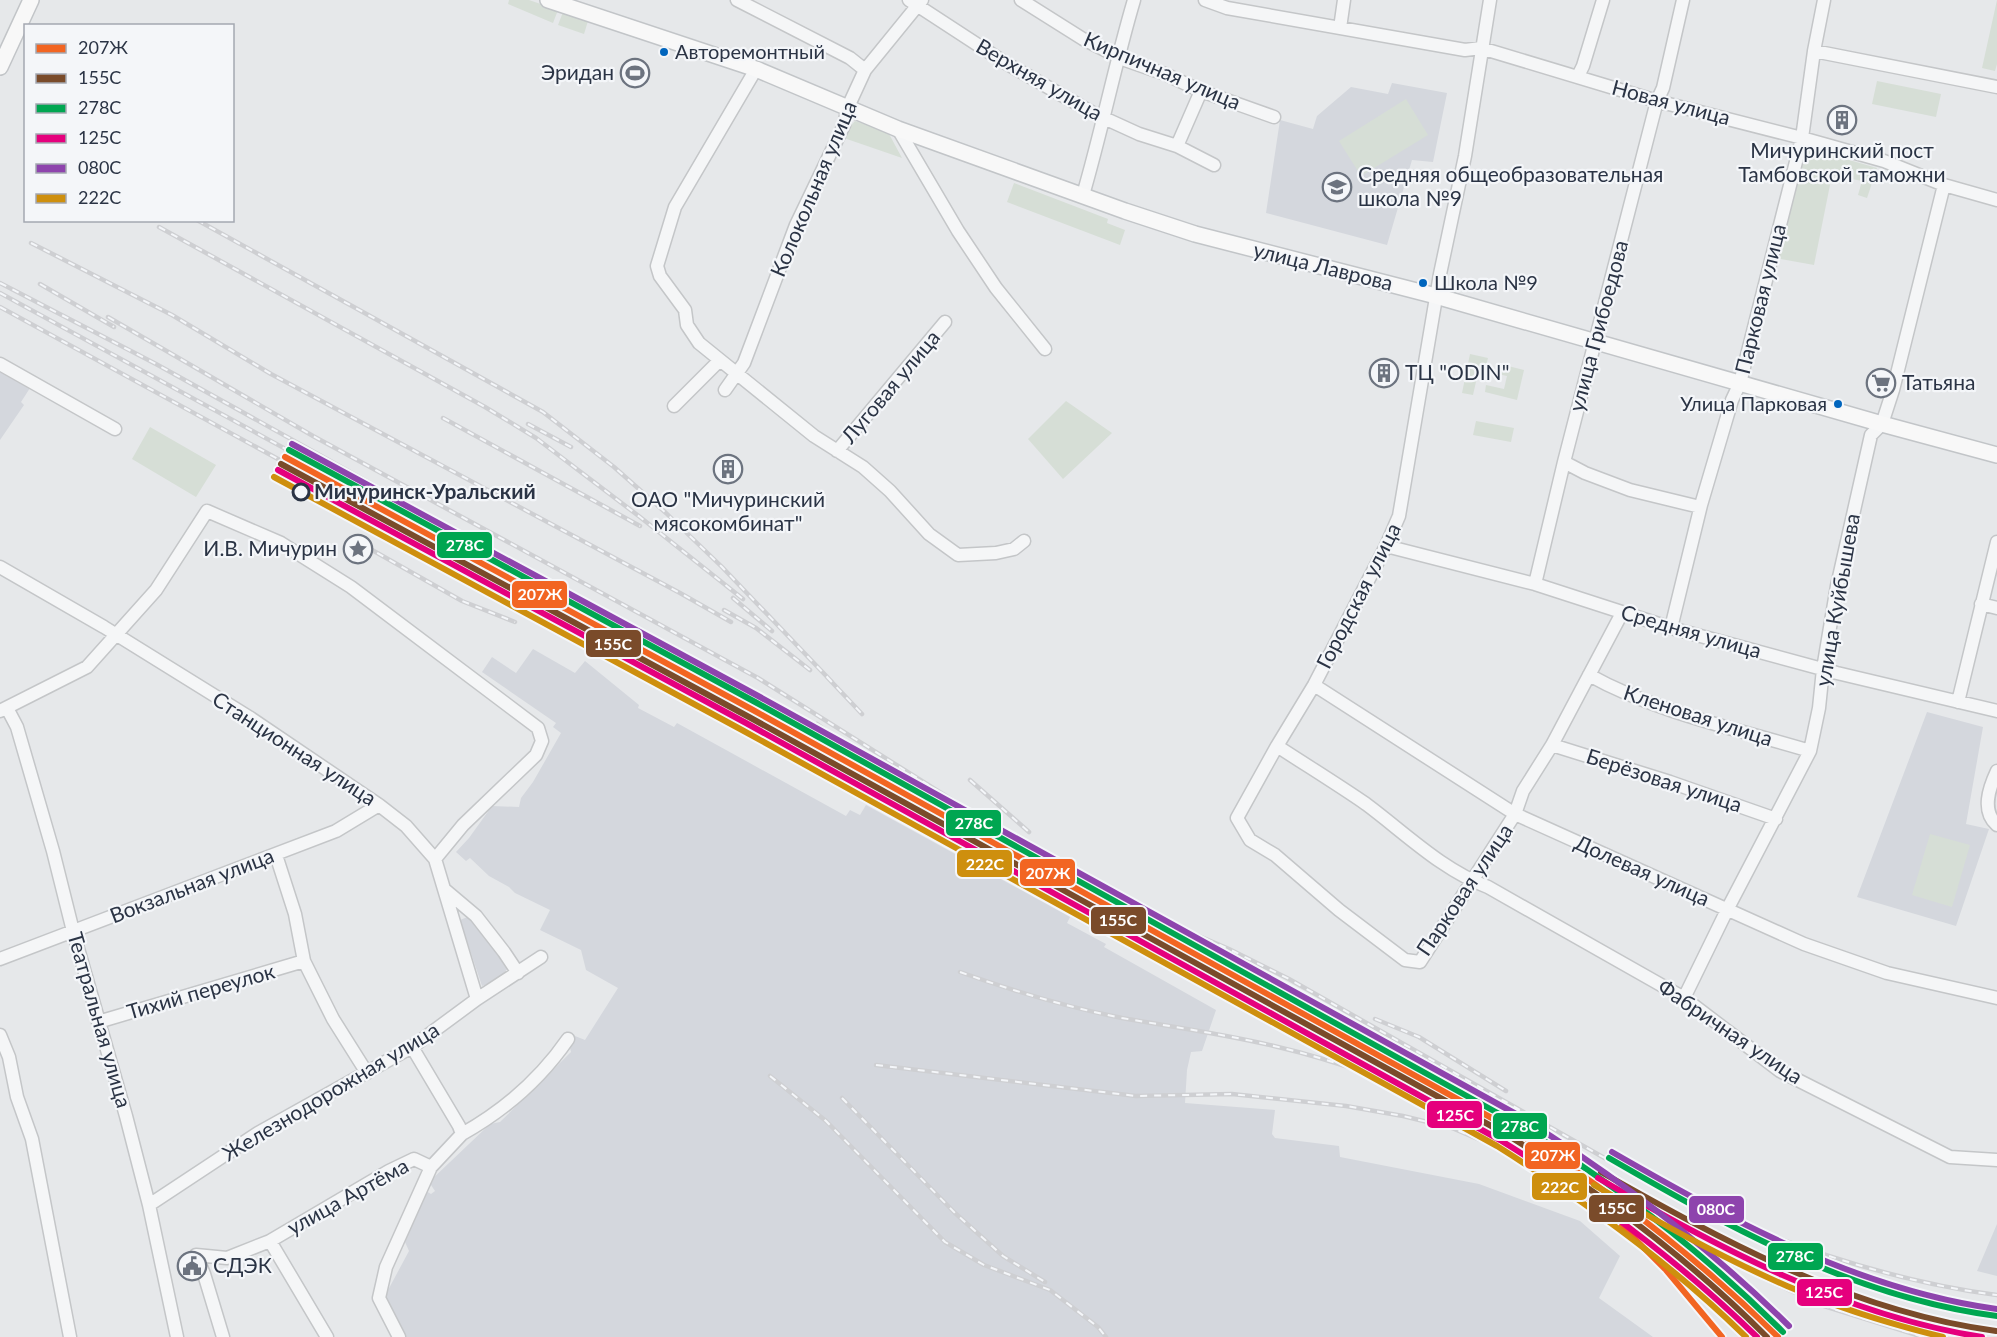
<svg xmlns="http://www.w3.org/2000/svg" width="1997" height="1337" viewBox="0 0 1997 1337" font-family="Lato,sans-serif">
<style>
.built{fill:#d4d7dd}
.green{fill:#d6ded6}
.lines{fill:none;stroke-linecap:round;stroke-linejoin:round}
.minor-casing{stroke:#c4c6c8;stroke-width:15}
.major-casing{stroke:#c2c5c8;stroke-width:18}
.minor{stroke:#f5f6f7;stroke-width:12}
.major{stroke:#f8f8f8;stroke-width:15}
.rail-casing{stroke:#cecfd2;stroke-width:4.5}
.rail{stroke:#f4f6f9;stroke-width:2;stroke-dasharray:7;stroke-linecap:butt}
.rail-1-casing{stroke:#f4f6f9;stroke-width:10}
.rail-2-casing{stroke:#f4f6f9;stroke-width:10}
.rail-3-casing{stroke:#f4f6f9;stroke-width:10}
.rail-4-casing{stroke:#f4f6f9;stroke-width:10}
.rail-5-casing{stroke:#f4f6f9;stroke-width:10}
.rail-6-casing{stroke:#f4f6f9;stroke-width:10}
.rail-1{stroke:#f26522;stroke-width:6}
.rail-2{stroke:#7a4b2a;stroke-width:6}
.rail-3{stroke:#00a651;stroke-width:6}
.rail-4{stroke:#e5007d;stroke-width:6}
.rail-5{stroke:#8e44ad;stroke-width:6}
.rail-6{stroke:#ce8f0e;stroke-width:6}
.bus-dot{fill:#0065bd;stroke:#f4f6f9;stroke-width:2}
.stop-dot{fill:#f4f6f9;stroke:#2b3445;stroke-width:3}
.labels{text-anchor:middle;stroke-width:4.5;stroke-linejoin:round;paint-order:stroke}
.bus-label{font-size:20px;fill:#2b3445;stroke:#f4f6f9;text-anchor:start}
.street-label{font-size:21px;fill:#2b3445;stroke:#f4f6f9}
.poi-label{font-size:21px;fill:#2b3445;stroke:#f4f6f9;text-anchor:start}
.stop-label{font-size:21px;font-weight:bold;fill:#2b3445;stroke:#f4f6f9;text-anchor:start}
.line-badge{stroke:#f4f6f9;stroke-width:2}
.badge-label{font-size:16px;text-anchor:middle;font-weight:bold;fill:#fff}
</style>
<rect width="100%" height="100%" fill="#e6e8ea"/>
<path class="built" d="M1392,83L1447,93L1433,162L1412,160L1387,245L1266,213L1280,120L1313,129L1317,116L1351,87L1388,94Z
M0,372L30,388L21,402L24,405L0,440Z
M533,649L575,673L585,661L639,705L638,708L674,727L677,723L846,816L850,810L860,815L866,805L1070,917L1067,923L1106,944L1104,947L1216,1010L1202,1051L1191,1052L1187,1070L1185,1103L1275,1110L1272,1134L1275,1138L1339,1146L1340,1157L1479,1184L1580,1221L1620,1256L1599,1298L1653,1337H405L385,1298L387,1292L409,1251L405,1242L426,1191L431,1194L435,1191L429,1182L490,1124L500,1122L571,1052L569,1044L575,1036L585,1040L618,988L586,970L581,950L540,930L550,910L515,893L509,887L489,876L470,858L466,861L456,852L469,838L492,806L519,807L521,798L533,782L561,733L553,727L556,723L482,672L492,657L516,673Z
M1927,712L1983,727L1966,824L1989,829L1956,926L1857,897Z
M470,916L508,968L498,980L482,986L460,920Z
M1997,1224V1276L1977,1271Z"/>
<path class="green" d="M509,0H529L558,10L553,23L508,4Z
M1997,0V64L1995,71L1982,68Z
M563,12L588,21L584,34L558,25Z
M1877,81L1941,94L1936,117L1872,104Z
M1406,99L1428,135L1361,176L1339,141Z
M855,121L888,132L902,158L841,137Z
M1804,147L1877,168L1867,198L1858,195L1862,181L1832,175L1814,265L1775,258Z
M1014,183L1108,219L1107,223L1125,230L1120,245L1007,202Z
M1470,354L1488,358L1484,374L1478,373L1473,395L1462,393Z
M1500,364L1524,370L1517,400L1485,392L1486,385L1504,389L1507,376L1498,374Z
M1066,401L1112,433L1063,479L1028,439Z
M1476,421L1514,428L1511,442L1473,435Z
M150,427L216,465L196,497L132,459Z
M1930,834L1970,845L1952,907L1912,895Z"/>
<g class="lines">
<g class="minor-casing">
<path id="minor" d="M737,0L850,58L865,70
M909,0L1004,62L1093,113L1139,134L1177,146L1214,165
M1021,0L1083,39L1125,60L1165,74L1201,91L1274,117
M1205,0L1227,8L1465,50L1481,48L1657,101L1802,138L1884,161L1944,185L1997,200
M1490,0L1465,156L1440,274L1399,516L1386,546L1314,685L1277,746L1237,818L1250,840L1275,855L1339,910L1405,960L1420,962L1515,814L1523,791L1552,745L1622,613
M1340,28L1344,0
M1814,51L1997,87
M756,69L675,207L657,266L660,276L685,310L687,325L699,343L814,436L863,467L890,491L929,534L958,555L996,553L1014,549L1024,541
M1578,76L1583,66L1603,0
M898,129L958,231L996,288L1045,349
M1177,146L1201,91
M1083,195C1102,130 1115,64 1134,0
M0,364L115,429
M725,390L744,363L796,225L844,125L848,107L865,70L922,0
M674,406L720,360
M837,451L945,322
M1564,462L1585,473L1630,490L1700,507
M1386,546L1535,584L1671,628L1837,673L1997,711
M0,567L104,627L249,717L379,805L406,826L435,859L477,999
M1535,584L1564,462L1657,101L1663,88L1683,0
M1981,604L1997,608
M1671,628L1701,505L1732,400L1740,383L1802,138L1814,51L1824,0
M1589,675C1655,712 1737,729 1810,751
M1314,685L1515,814L1804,944L1887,973L1997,998
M1958,702L1997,542
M7,708L17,727L53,851L73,931L126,1116L149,1205L177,1337
M0,711L87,667L156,590L207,511L281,543L351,587L538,728L542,741L536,755L463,825L435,859
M1552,745L1670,782L1776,819
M1277,746C1306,765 1337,784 1366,804C1405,833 1442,870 1488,887L1684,998L1780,1071L1950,1157L1997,1160
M1997,771C1989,788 1981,811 1997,825
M276,855L295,914L304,961L333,1019L367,1073
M444,889L476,916L504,952L518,973
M0,959L336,831L379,805
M1684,998L1728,908L1810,751L1819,708L1823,669L1837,586L1871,435L1882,424L1893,390L1944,185
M98,1022L304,961
M0,1035L9,1057L17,1097L32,1139L70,1337
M462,1134C503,1111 541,1078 568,1039
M149,1205L258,1133L412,1047L477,999L541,957
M270,1241L327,1337
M223,1337L204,1274L196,1255L227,1258L270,1241L389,1171L414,1159L431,1167
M399,1337L379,1298L386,1267L431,1167L462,1134L459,1126L412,1047"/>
</g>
<g class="major-casing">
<path id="major" d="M548,0L756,69L898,129L1125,211L1195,234L1436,296L1882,424L1997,455
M0,67L31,0"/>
</g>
<use href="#minor" class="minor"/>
<use href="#major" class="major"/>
<g class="rail-casing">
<path id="rail" d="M197,220L543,412L614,467L666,513L722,567L832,682
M159,227L485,407L536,438L640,517L743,599
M31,243L172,315L271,374L680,593L731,622
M0,283L156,364L611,617
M40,284L114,327
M0,293L987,832
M0,307L748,716
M108,317L313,436L758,678L965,808L1023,849
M443,418L640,526
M528,424L571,447
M365,546L462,601L515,622
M733,598L772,631
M724,610L756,628L810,670
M827,677L862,714
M817,724L848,747
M970,780L1029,832
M1039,853L1161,921
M1155,917L1229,949L1289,979L1661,1190C1769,1238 1880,1280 1997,1295
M960,972C1013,991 1067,1007 1122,1018C1173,1027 1224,1034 1274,1046C1338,1061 1400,1083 1457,1114
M1375,1019L1419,1037L1506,1091
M876,1065L1136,1096L1232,1094L1346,1106L1403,1116L1452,1128L1520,1157
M770,1076L826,1121L945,1242L984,1265L1050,1290L1098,1327L1106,1337
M842,1098L955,1213L1003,1256L1045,1282
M1558,1148L1615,1181L1714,1250L1767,1280L1824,1306L1923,1337"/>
</g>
<use href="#rail" class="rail"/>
<g class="rail-1-casing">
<path id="rail-1" d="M285,457L753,710L1508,1127C1606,1187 1696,1256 1778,1337
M1622,1226L1666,1270L1722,1337"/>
</g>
<g class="rail-2-casing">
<path id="rail-2" d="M281,464L749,717L1504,1133C1600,1192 1688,1258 1767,1337
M1601,1172C1725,1242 1853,1312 1996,1331"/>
</g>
<g class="rail-3-casing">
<path id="rail-3" d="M289,450L757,703L1512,1121C1611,1181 1701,1250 1783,1332
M1609,1158C1730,1228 1856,1298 1997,1316"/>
</g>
<g class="rail-4-casing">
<path id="rail-4" d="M278,470L746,723L1500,1140C1593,1197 1679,1261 1757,1337
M1598,1178C1718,1247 1842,1315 1982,1337"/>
</g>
<g class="rail-5-casing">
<path id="rail-5" d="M292,444L760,697L1516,1114C1615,1175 1706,1244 1789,1326
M1612,1152C1732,1221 1858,1290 1997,1309"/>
</g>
<g class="rail-6-casing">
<path id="rail-6" d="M274,477L742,730L1497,1146C1586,1202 1671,1263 1746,1337
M1594,1185C1657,1221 1720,1257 1787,1286C1838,1308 1890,1324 1943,1337"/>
</g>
<use href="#rail-1" class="rail-1"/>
<use href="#rail-2" class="rail-2"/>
<use href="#rail-3" class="rail-3"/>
<use href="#rail-4" class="rail-4"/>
<use href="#rail-5" class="rail-5"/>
<use href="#rail-6" class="rail-6"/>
</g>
<defs>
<g id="stadium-ring" transform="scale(1.5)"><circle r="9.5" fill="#f4f6f9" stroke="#6c737f" stroke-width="1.5"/><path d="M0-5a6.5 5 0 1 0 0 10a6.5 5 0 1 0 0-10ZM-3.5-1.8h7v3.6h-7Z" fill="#6c737f"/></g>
<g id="building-ring" transform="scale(1.5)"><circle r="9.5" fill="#f4f6f9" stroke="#6c737f" stroke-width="1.5"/><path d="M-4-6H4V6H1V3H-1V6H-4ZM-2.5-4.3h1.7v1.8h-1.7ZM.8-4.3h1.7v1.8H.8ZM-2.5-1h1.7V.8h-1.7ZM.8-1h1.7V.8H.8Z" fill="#6c737f"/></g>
<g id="school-ring" transform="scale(1.5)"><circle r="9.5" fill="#f4f6f9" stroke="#6c737f" stroke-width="1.5"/><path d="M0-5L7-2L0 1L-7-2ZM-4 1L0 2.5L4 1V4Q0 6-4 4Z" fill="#6c737f"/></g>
<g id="supermarket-ring" transform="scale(1.5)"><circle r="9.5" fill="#f4f6f9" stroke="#6c737f" stroke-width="1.5"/><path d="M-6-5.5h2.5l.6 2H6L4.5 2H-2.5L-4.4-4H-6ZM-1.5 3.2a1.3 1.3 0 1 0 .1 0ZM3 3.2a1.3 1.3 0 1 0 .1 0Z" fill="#6c737f"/></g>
<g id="sight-ring" transform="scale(1.5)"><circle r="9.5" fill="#f4f6f9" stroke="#6c737f" stroke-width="1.5"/><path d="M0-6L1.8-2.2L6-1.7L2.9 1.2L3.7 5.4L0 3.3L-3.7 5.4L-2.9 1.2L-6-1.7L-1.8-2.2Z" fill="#6c737f"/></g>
<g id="civic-ring" transform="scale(1.5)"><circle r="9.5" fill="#f4f6f9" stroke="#6c737f" stroke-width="1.5"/><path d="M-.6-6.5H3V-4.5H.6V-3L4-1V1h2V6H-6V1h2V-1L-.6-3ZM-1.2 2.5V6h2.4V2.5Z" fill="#6c737f"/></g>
</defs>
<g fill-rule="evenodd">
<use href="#stadium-ring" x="635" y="73"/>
<use href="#building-ring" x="1842" y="120"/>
<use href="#school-ring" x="1337" y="187"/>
<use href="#building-ring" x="1384" y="373"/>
<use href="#supermarket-ring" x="1881" y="383"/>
<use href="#building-ring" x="728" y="469"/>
<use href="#sight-ring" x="358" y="549"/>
<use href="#civic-ring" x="192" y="1266"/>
</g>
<g class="bus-dot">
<circle cx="664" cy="52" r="5"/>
<circle cx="1423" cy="283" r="5"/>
<circle cx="1838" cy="404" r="5"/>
</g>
<circle class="stop-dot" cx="301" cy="492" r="8"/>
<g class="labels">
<g class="bus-label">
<text x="675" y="59">Авторемонтный</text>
<text x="1434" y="290">Школа №9</text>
<text x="1827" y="411" text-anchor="end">Улица Парковая</text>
</g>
<g class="street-label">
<text transform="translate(1162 71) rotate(23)" y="7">Кирпичная улица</text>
<text transform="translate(1039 80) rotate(30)" y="7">Верхняя улица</text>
<text transform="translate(1671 103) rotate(15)" y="7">Новая улица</text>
<text transform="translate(814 189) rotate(-67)" y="7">Колокольная улица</text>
<text transform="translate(1323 267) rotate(14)" y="7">улица Лаврова</text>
<text transform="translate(1761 299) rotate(-76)" y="7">Парковая улица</text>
<text transform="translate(1599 326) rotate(-75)" y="7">улица Грибоедова</text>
<text transform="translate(891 387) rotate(-50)" y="7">Луговая улица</text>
<text transform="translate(1359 596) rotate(-63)" y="7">Городская улица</text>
<text transform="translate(1838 600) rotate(-80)" y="7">улица Куйбышева</text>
<text transform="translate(1691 632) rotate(16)" y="7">Средняя улица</text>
<text transform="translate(1698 716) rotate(18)" y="7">Кленовая улица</text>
<text transform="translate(294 749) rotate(33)" y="7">Станционная улица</text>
<text transform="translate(1664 781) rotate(18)" y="7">Берёзовая улица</text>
<text transform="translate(1642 871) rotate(24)" y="7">Долевая улица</text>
<text transform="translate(192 886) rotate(-21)" y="7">Вокзальная улица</text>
<text transform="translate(1465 890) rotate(-56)" y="7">Парковая улица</text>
<text transform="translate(201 992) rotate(-16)" y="7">Тихий переулок</text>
<text transform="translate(99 1020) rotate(74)" y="7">Театральная улица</text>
<text transform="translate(1730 1032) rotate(34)" y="7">Фабричная улица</text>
<text transform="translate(331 1092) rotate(-31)" y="7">Железнодорожная улица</text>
<text transform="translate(348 1197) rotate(-29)" y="7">улица Артёма</text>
</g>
<g class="poi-label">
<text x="614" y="80" text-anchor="end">Эридан</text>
<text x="1842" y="158" text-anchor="middle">Мичуринский пост<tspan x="1842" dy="24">Тамбовской таможни</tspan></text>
<text x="1358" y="182">Средняя общеобразовательная<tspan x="1358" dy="24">школа №9</tspan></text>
<text x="1405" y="380">ТЦ "ODIN"</text>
<text x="1902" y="390">Татьяна</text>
<text x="728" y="507" text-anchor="middle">ОАО "Мичуринский<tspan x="728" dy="24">мясокомбинат"</tspan></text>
<text x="337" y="556" text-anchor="end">И.В. Мичурин</text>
<text x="213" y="1273">СДЭК</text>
</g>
<g class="stop-label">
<text x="314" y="499">Мичуринск-Уральский</text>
</g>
</g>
<g class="line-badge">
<rect x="436" y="531" width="57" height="28" rx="6" fill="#00a651"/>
<rect x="511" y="580" width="57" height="29" rx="6" fill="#f26522"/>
<rect x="585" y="629" width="57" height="29" rx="6" fill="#7a4b2a"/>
<rect x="945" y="809" width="57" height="28" rx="6" fill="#00a651"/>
<rect x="956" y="849" width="57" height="29" rx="6" fill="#ce8f0e"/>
<rect x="1019" y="858" width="57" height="29" rx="6" fill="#f26522"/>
<rect x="1090" y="906" width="57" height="29" rx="6" fill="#7a4b2a"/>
<rect x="1426" y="1100" width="57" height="29" rx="6" fill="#e5007d"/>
<rect x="1492" y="1112" width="56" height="28" rx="6" fill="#00a651"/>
<rect x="1524" y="1141" width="57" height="29" rx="6" fill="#f26522"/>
<rect x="1531" y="1172" width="57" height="29" rx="6" fill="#ce8f0e"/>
<rect x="1588" y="1194" width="57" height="29" rx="6" fill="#7a4b2a"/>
<rect x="1688" y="1195" width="57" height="29" rx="6" fill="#8e44ad"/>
<rect x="1767" y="1242" width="57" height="29" rx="6" fill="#00a651"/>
<rect x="1796" y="1278" width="57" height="29" rx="6" fill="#e5007d"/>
</g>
<g class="badge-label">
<text x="465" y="551">278С</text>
<text x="540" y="600">207Ж</text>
<text x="613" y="650">155С</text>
<text x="974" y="829">278С</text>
<text x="985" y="870">222С</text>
<text x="1048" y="879">207Ж</text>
<text x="1118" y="926">155С</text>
<text x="1455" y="1121">125С</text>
<text x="1520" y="1132">278С</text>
<text x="1553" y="1161">207Ж</text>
<text x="1560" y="1193">222С</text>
<text x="1617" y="1214">155С</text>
<text x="1716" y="1215">080С</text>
<text x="1795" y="1262">278С</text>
<text x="1824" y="1298">125С</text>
</g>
<rect x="24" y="24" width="210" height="198" fill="#f4f6f9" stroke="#a4a8b1" stroke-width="1.5"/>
<rect x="36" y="44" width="30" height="9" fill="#f26522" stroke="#a4a8b1" stroke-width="1.5"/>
<text x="78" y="54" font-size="18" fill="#2b3445">207Ж</text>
<rect x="36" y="74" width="30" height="9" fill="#7a4b2a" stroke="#a4a8b1" stroke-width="1.5"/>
<text x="78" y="84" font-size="18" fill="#2b3445">155С</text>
<rect x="36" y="104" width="30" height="9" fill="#00a651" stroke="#a4a8b1" stroke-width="1.5"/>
<text x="78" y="114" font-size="18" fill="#2b3445">278С</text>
<rect x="36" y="134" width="30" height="9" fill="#e5007d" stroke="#a4a8b1" stroke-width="1.5"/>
<text x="78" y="144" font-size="18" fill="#2b3445">125С</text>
<rect x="36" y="164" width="30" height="9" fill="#8e44ad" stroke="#a4a8b1" stroke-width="1.5"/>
<text x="78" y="174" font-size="18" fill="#2b3445">080С</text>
<rect x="36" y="194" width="30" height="9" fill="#ce8f0e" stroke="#a4a8b1" stroke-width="1.5"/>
<text x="78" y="204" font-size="18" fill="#2b3445">222С</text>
</svg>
